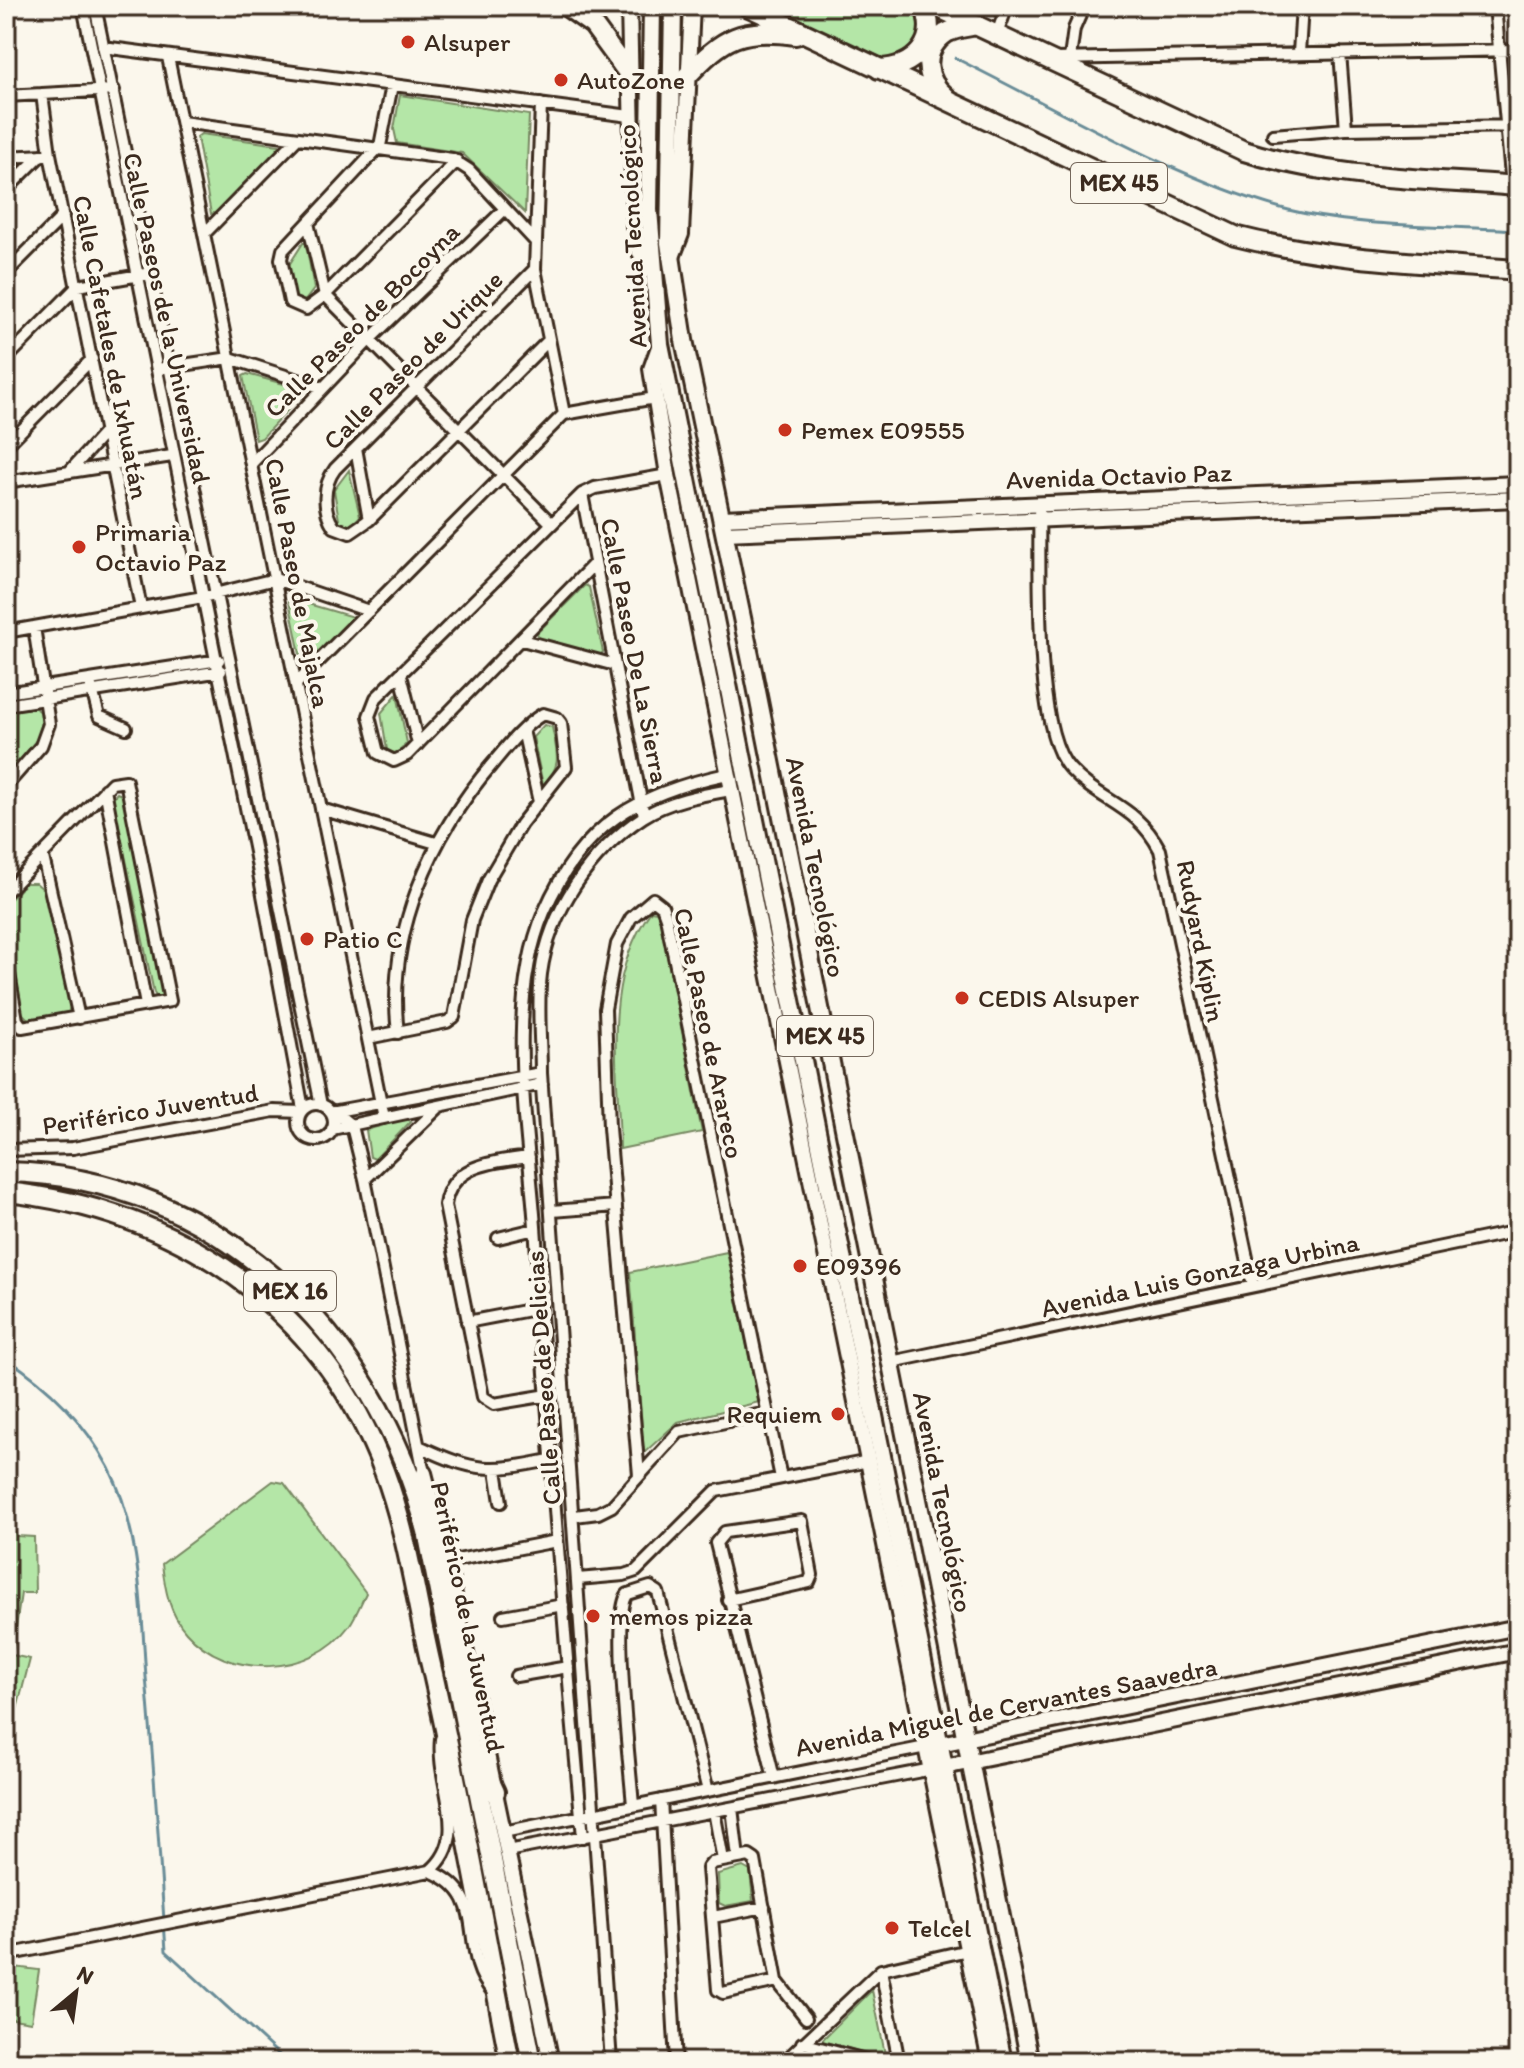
<svg xmlns="http://www.w3.org/2000/svg" width="1524" height="2068" viewBox="0 0 1524 2068" font-family="Itim,sans-serif">
<style>
.green{fill:#b4e6a7;stroke:#788862;stroke-width:2}
.lines{fill:none;stroke-linecap:round;stroke-linejoin:round}
.stream{stroke:#698c97;stroke-width:3}
.street-casing{stroke:#3b2a1e;stroke-width:16}
.secondary-casing{stroke:#3b2a1e;stroke-width:20}
.primary-casing{stroke:#3b2a1e;stroke-width:22}
.highway-casing{stroke:#3b2a1e;stroke-width:24}
.street{stroke:#fbf7ec;stroke-width:10}
.secondary{stroke:#fbf7ec;stroke-width:14}
.primary{stroke:#fbf7ec;stroke-width:16}
.highway{stroke:#fbf7ec;stroke-width:18}
.poi-dot{fill:#c8321e;stroke:#fbf7ec;stroke-width:3}
.labels{text-anchor:middle;stroke-width:8;stroke-linejoin:round;paint-order:stroke}
.shield{fill:#fbf7ec;stroke:#75685c;stroke-width:2}
.shield-label{font-size:24px;font-weight:bold;fill:#3b2a1e}
.poi-label{font-size:26px;fill:#3b2a1e;stroke:#fbf7ec;text-anchor:start}
.street-label{font-size:26px;fill:#3b2a1e;stroke:#fbf7ec}
</style>
<rect width="100%" height="100%" fill="#fbf7ec"/>
<filter id="ink" filterUnits="userSpaceOnUse"><feTurbulence type="fractalNoise" baseFrequency=".0125" numOctaves="2"/><feDisplacementMap in="SourceGraphic" scale="16" xChannelSelector="R" yChannelSelector="G"/><feConvolveMatrix kernelMatrix="1 2 1 2 8 2 1 2 1" color-interpolation-filters="sRGB"/></filter>
<g filter="url(#ink)">
<path class="green" d="M770,6H906L918,12L924,24L914,54L891,62Z
M400,95L529,115L525,213L462,153L397,143L394,129Z
M201,134L279,145L280,149L218,212L211,214L197,137Z
M303,243H306L314,289L304,302L295,299L289,265Z
M247,374L306,390L262,438L256,440L243,376Z
M349,470L360,516L350,528L340,526L334,490Z
M585,585L589,587L603,652L599,656L539,638L537,633Z
M291,599L353,617L307,665L302,664L289,601Z
M397,694L407,743L397,754L387,750L381,713Z
M32,706L41,712L42,733L6,777V711Z
M544,725L552,727C557,753 563,766 543,785L533,737Z
M117,793L126,797L166,990L163,998H157L154,993L113,798Z
M25,883H36L44,890L70,1008L67,1014L30,1021L21,1012L6,909L7,903Z
M651,911L657,912L660,921L702,1132L620,1149C619,1068 600,981 651,911Z
M407,1118L410,1122L375,1159L370,1157L366,1130Z
M727,1252L759,1402L678,1422L644,1453L630,1272Z
M273,1481L284,1483L366,1593C361,1603 356,1616 349,1626C311,1677 228,1680 186,1632C169,1613 165,1589 162,1564Z
M6,1518L17,1536L34,1537L35,1593H21L12,1655L30,1659L16,1713L6,1710Z
M743,1867L750,1871L753,1901L725,1906L719,1903L718,1874Z
M14,1967L39,1970L31,2022L7,2018Z
M872,1990L886,2059L822,2041L824,2038Z"/>
<g class="lines">
<path class="stream" d="M955,58C1057,108 1173,178 1281,208C1354,228 1443,225 1518,230
M6,1358C50,1387 84,1421 109,1468C141,1531 141,1608 146,1677C154,1768 160,1859 166,1951L287,2062"/>
<g class="street-casing">
<path id="street" d="M83,6L255,852L303,1109
M95,6L321,1105
M1495,6L1512,186
M997,34L1007,6
M103,47L630,116
M1299,53L1302,6
M1340,53L1346,129
M168,57L384,1118
M1070,58L1074,29L1084,6
M1054,59L1518,50
M392,85L380,146L283,250L281,259L290,302L306,309L325,295L457,161
M42,94L50,154L141,608
M6,96L114,90
M541,104L535,269L564,414
M182,122L452,159L469,170L536,242
M1273,135L1346,129L1518,126
M6,157L44,155
M6,190L41,155
M308,223L325,295L551,523
M204,234L296,140
M535,269L335,469C323,485 322,510 334,527L350,533L369,520L547,342
M6,273L63,216
M6,359L78,286L151,273
M163,368L230,358L323,388
M564,414L655,398
M6,446L92,359
M356,448L369,520
M251,464L369,340L505,209
M69,472L107,430
M6,482L172,456
M582,494L644,816
M1039,503C1041,562 1032,729 1070,769C1101,803 1136,804 1160,850L1253,1286
M594,564L407,755L394,761L378,753L369,716L376,698L582,494L595,488L668,475
M6,632L203,597L275,579L369,611
M522,640L615,665
M401,675L418,744
M296,684L564,414
M91,686L99,716L126,728
M6,693L219,660
M6,705L221,671
M523,730L539,802
M6,786L41,746L49,724L34,627
M105,789L146,1005
M321,809L436,843
M43,857L79,1018
M6,892L112,783L126,781L170,1001L22,1027L17,1020L6,956
M368,1038L447,1022L454,1017L472,920L488,880L521,824L566,767L561,723L557,718L543,714C524,725 508,745 494,762C431,835 386,934 398,1033
M298 1122a18 18 0 1 1 36 0a18 18 0 1 1-36 0Z
M334,1111L352,1126L365,1179L424,1473
M331,1112L541,1073
M332,1129L542,1084
M6,1150L73,1148L274,1111L301,1112
M529,1157C496,1162 451,1163 445,1205L483,1397L494,1404L548,1395
M365,1179L438,1108
M552,1211L616,1206
M498,1238L535,1229
M467,1322L540,1308
M891,1362L1518,1231
M419,1446C476,1473 490,1472 550,1460
M496,1470L501,1502
M639,1475L609,1128L605,1009L617,944L631,918L653,899L662,906L666,917L781,1478
M575,1516L598,1513L612,1506L679,1432L766,1413
M447,1562L557,1541
M578,1579L624,1575L636,1571L716,1491L869,1461
M728,1600L809,1582L812,1575L802,1521L725,1532L716,1543L774,1778
M503,1616L563,1605
M516,1676L568,1667
M661,1800L676,2062
M633,1806C631,1774 611,1610 628,1594L650,1587L658,1592L708,1791
M732,1808L738,1858
M714,1811L723,1860
M503,1832L926,1747
M583,1837C564,1638 549,1440 536,1241C530,1138 503,1009 544,912C582,824 638,793 727,774
M507,1851L932,1769
M430,1871C493,1896 456,1951 493,1992
M713,1917L764,1907
M6,1955L430,1871C472,1836 436,1786 441,1739
M881,1970L899,2062
M777,1981L723,1993L718,1990L708,1868L712,1863L749,1856L755,1860L777,1981L806,2018
M802,2043L873,2062
M611,2062L541,1073C541,1040 537,1007 541,974C549,912 590,852 643,817C668,801 701,795 731,790
M784,2062L881,1970L968,1950"/>
</g>
<g class="secondary-casing">
<path id="secondary" d="M629,6L634,225L639,251L653,273
M672,257L681,234L692,6
M660,344L651,369L668,475L990,2062
M722,518L1518,484
M725,533L1518,499
M424,1473L447,1562L551,2062
M930,1746L1518,1627
M934,1769L1518,1651"/>
</g>
<g class="primary-casing">
<path id="primary" d="M652,6L649,210L660,344L1003,2062
M673,6L669,243L684,340L750,656L1030,2062"/>
</g>
<g class="highway-casing">
<path id="highway" d="M566,6L593,25L631,77
M747,6L1235,236C1328,260 1423,263 1518,270
M935,6L1244,151C1332,179 1426,179 1518,186
M879,69C914,68 940,42 924,6
M687,76C724,37 741,27 796,35
M946,97C925,80 920,51 946,33C955,28 967,27 977,25
M6,1172C217,1176 376,1335 427,1531L532,2062
M6,1192C177,1210 322,1306 384,1471C407,1532 416,1601 431,1665C461,1796 484,1930 510,2062
M479,1758L495,1792"/>
</g>
<use href="#street" class="street"/>
<use href="#secondary" class="secondary"/>
<use href="#primary" class="primary"/>
<use href="#highway" class="highway"/>
</g>
</g>
<g class="poi-dot">
<circle cx="408" cy="42" r="8"/>
<circle cx="561" cy="80" r="8"/>
<circle cx="785" cy="430" r="8"/>
<circle cx="79" cy="547" r="8"/>
<circle cx="307" cy="939" r="8"/>
<circle cx="962" cy="998" r="8"/>
<circle cx="800" cy="1266" r="8"/>
<circle cx="838" cy="1414" r="8"/>
<circle cx="593" cy="1616" r="8"/>
<circle cx="892" cy="1928" r="8"/>
</g>
<g class="labels">
<g class="shield">
<rect x="1071" y="163" width="96" height="40" rx="6"/>
<rect x="777" y="1016" width="96" height="40" rx="6"/>
<rect x="244" y="1271" width="92" height="40" rx="6"/>
</g>
<g class="shield-label">
<text x="1119" y="191">MEX 45</text>
<text x="825" y="1044">MEX 45</text>
<text x="290" y="1299">MEX 16</text>
</g>
<g class="poi-label">
<text x="424" y="51">Alsuper</text>
<text x="577" y="89">AutoZone</text>
<text x="801" y="439">Pemex E09555</text>
<text x="95" y="541">Primaria<tspan x="95" dy="30">Octavio Paz</tspan></text>
<text x="323" y="948">Patio C</text>
<text x="978" y="1007">CEDIS Alsuper</text>
<text x="816" y="1275">E09396</text>
<text x="822" y="1423" text-anchor="end">Requiem</text>
<text x="609" y="1625">memos pizza</text>
<text x="908" y="1937">Telcel</text>
</g>
<g class="street-label">
<text transform="translate(632 236) rotate(-93)" y="9">Avenida Tecnológico</text>
<text transform="translate(167 318) rotate(78)" y="9">Calle Paseos de la Universidad</text>
<text transform="translate(362 320) rotate(-45)" y="9">Calle Paseo de Bocoyna</text>
<text transform="translate(111 347) rotate(79)" y="9">Calle Cafetales de Ixhuatán</text>
<text transform="translate(413 360) rotate(-45)" y="9">Calle Paseo de Urique</text>
<text transform="translate(1119 476) rotate(-2)" y="9">Avenida Octavio Paz</text>
<text transform="translate(298 583) rotate(79)" y="9">Calle Paseo de Majalca</text>
<text transform="translate(635 651) rotate(79)" y="9">Calle Paseo De La Sierra</text>
<text transform="translate(816 867) rotate(79)" y="9">Avenida Tecnológico</text>
<text transform="translate(1201 941) rotate(79)" y="9">Rudyard Kiplin</text>
<text transform="translate(709 1033) rotate(78)" y="9">Calle Paseo de Arareco</text>
<text transform="translate(150 1109) rotate(-9)" y="9">Periférico Juventud</text>
<text transform="translate(1200 1275) rotate(-12)" y="9">Avenida Luis Gonzaga Urbina</text>
<text transform="translate(543 1378) rotate(-94)" y="9">Calle Paseo de Delicias</text>
<text transform="translate(943 1502) rotate(79)" y="9">Avenida Tecnológico</text>
<text transform="translate(468 1617) rotate(78)" y="9">Periférico de la Juventud</text>
<text transform="translate(1006 1707) rotate(-11)" y="9">Avenida Miguel de Cervantes Saavedra</text>
</g>
</g>
<rect width="1524" height="2068" fill="none" stroke="#fbf7ec" stroke-width="32"/>
<rect x="16" y="16" width="1492" height="2036" fill="none" stroke="#3b2a1e" stroke-width="3" filter="url(#ink)"/>
<g transform="translate(76 1992) rotate(29)" stroke="#fbf7ec" stroke-width="6" paint-order="stroke">
<path d="M0-6L14 30L0 20L-14 30Z" fill="#3b2a1e"/>
<text y="-12" font-size="22" font-weight="bold" text-anchor="middle" fill="#3b2a1e">N</text>
</g>
</svg>
